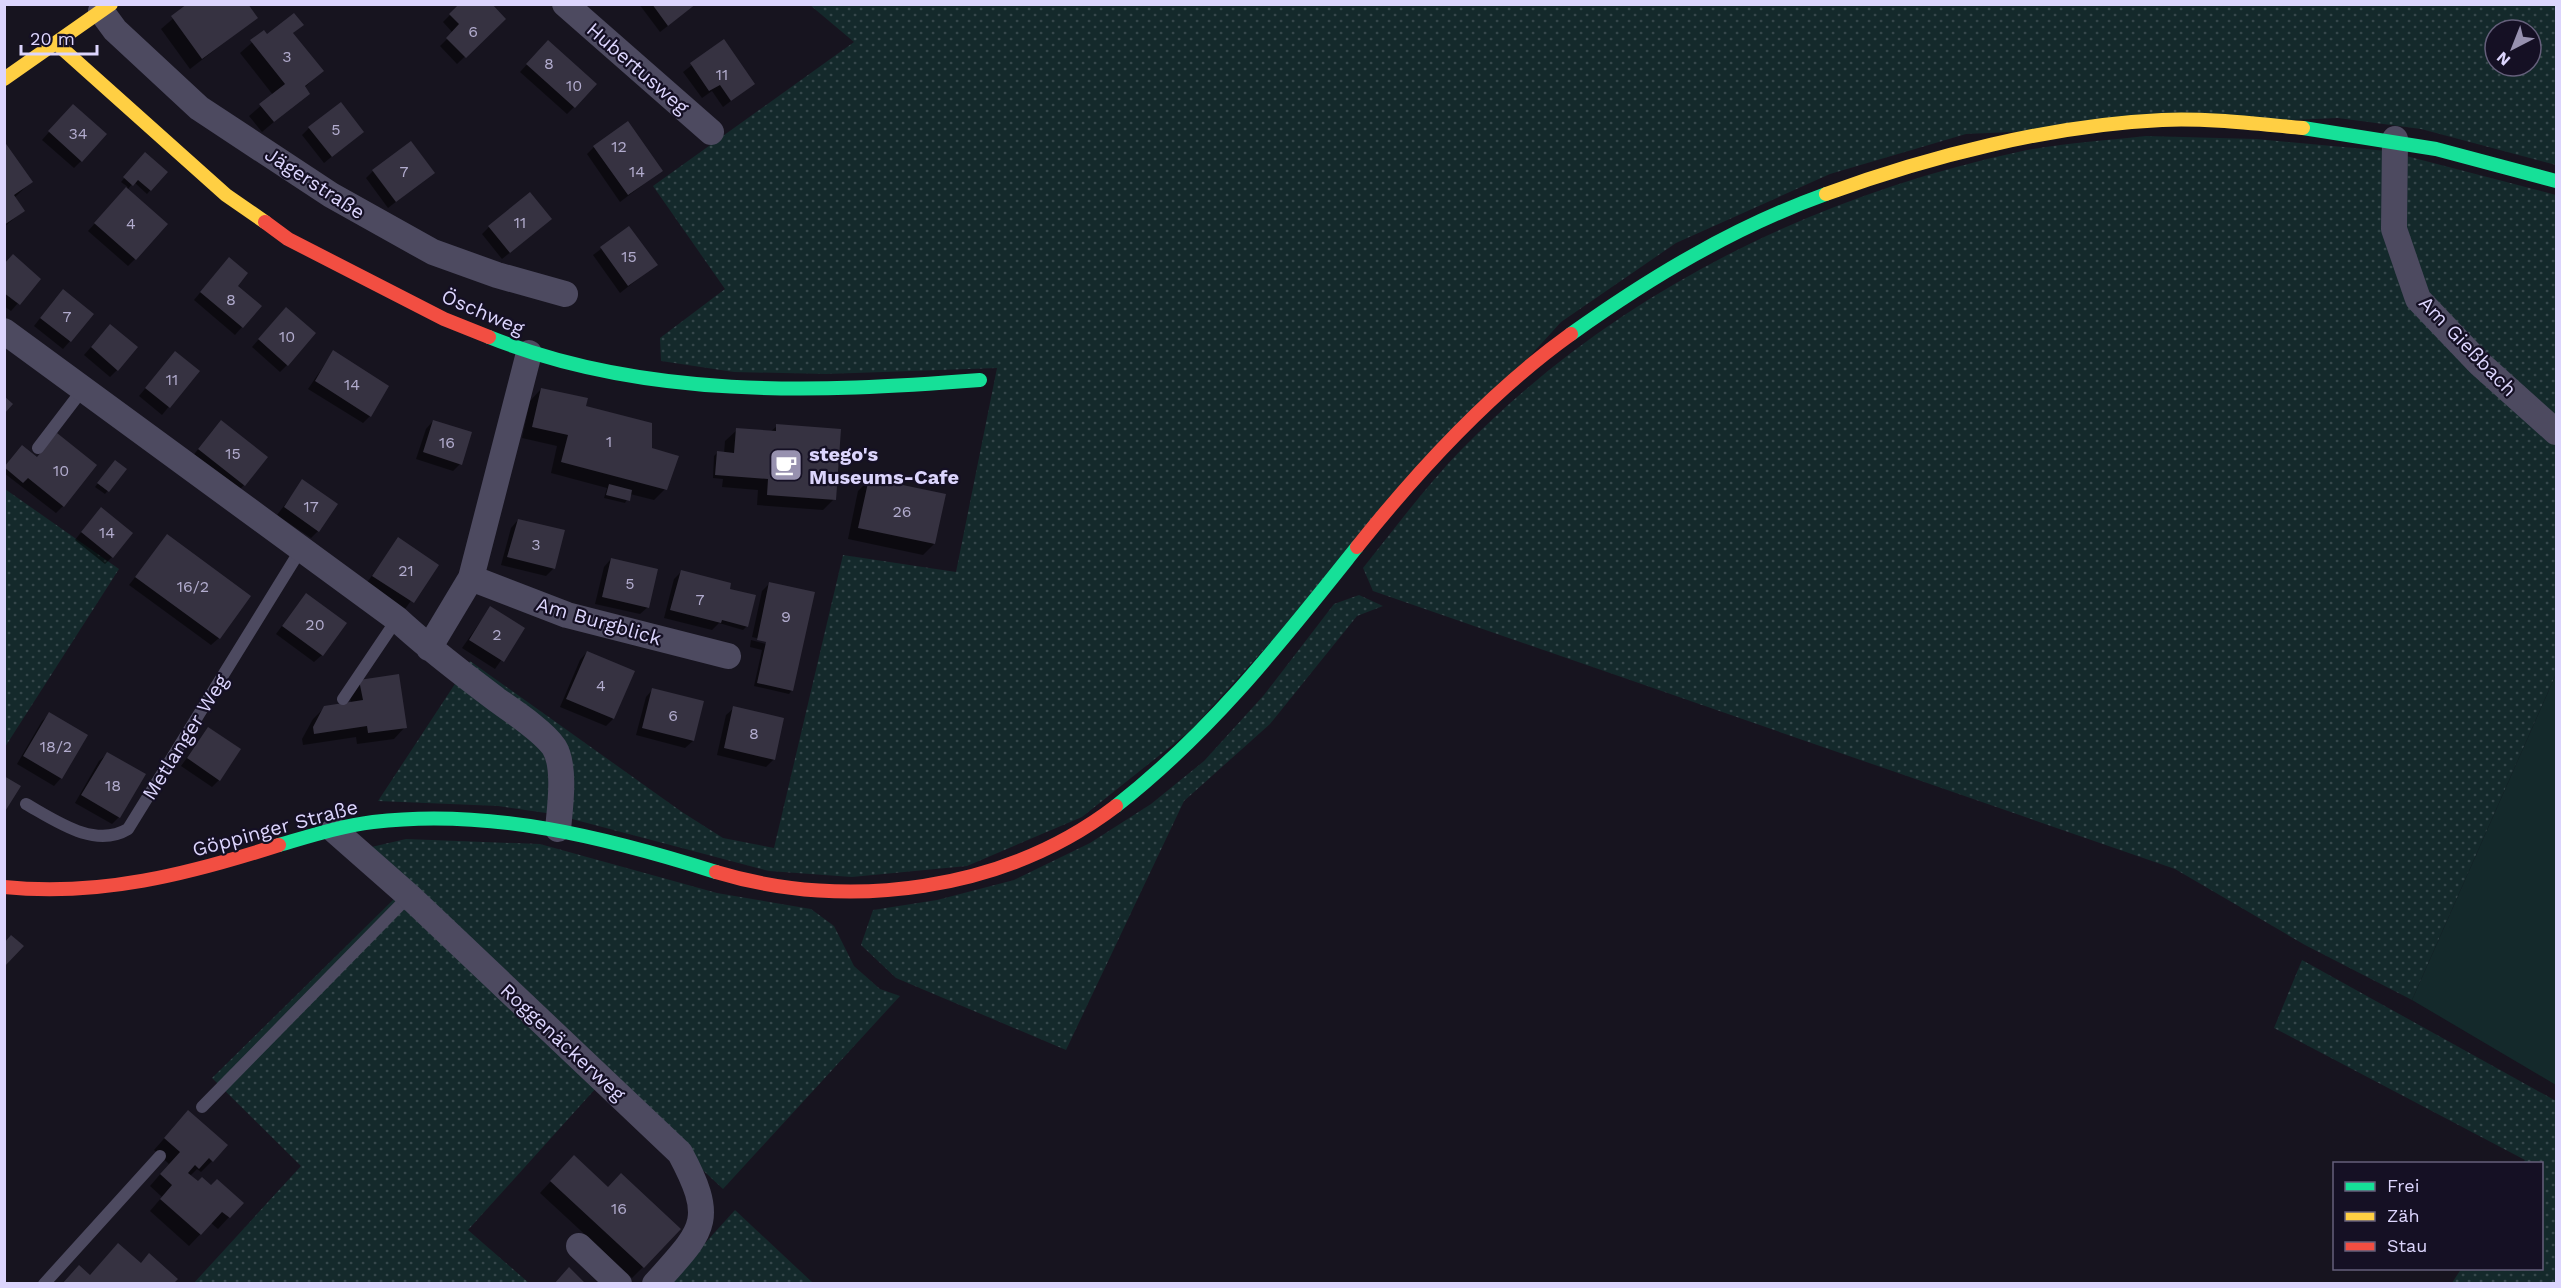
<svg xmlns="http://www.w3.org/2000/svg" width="2561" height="1288" viewBox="0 0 2561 1288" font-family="'Work Sans',sans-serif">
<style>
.grass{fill:url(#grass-dots);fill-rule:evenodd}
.pitch{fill:#14292b}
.shadow{fill:#0007}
.building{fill:#363241}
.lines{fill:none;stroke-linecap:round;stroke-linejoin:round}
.lane{stroke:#4d4a60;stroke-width:12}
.street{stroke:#4d4a60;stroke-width:26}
.fast{stroke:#16e098;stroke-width:14}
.slow{stroke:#ffcf43;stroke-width:14}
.jam{stroke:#f24e42;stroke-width:14}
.labels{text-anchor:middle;stroke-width:4.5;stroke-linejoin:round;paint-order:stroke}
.number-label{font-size:16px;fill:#b2acce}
.street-label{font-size:20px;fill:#dcd5fd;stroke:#151024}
.poi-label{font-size:20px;font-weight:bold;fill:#dcd5fd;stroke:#151024;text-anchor:start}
</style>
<defs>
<pattern id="grass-dots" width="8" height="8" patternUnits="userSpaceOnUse" patternTransform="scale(1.5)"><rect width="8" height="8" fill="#14292b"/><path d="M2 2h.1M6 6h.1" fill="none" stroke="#36474b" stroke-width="1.8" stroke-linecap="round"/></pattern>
</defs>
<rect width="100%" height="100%" fill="#17141f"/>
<path class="grass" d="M810,5H2556V165L2421,129L2338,118L1966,134L1830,174L1676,243L1561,322L1190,731L1082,817L967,866L852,877L769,871L553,814L498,806L378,801L470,661L682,812L723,838L774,848L843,555L956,572L997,368L826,374L734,372L661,361L660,338L725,289L653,186L854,42ZM2495,30H2531V66H2495Z
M2146,136L2256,139L2387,151L2556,195V674L2412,1000L2305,945L2175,869L1373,591L1363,568C1395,528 1426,486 1461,450C1611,296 1809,197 2018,152C2059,143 2104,141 2146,136Z
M5,489L119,569L5,747Z
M1359,595L1383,606L1357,616L1270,724L1184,801L1066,1050L896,978L861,945L873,910L937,900L1014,880L1090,843L1151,804L1204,761L1264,695L1334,604Z
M406,839L540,844L717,893L811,909L834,926L854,966L880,989L900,996L723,1189L379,867L367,848Z
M394,899L597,1087L468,1230L529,1283L193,1284L301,1166L212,1078Z
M2302,960L2556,1101V1283H2452L2461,1269L2542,1268V1164L2523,1163L2525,1160L2274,1028Z
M735,1210L813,1283L668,1284Z"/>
<path class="pitch" d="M2556,674V1085L2412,1000Z"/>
<path class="shadow" d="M190,4L256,18L190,69L161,29Z
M461,4L504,19L457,64L440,46L453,33L443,22Z
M639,4H696L660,32Z
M302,24L292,34L322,71L304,88L308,93L262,132L249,116L273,95L240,53L264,32L267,36Z
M723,41L753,84L723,107L712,91L702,98L683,72Z
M541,49L574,107L567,114L520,72Z
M66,113L81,161L74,168L42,140Z
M309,128L362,132L324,163L302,135Z
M4,144L31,182L14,198L23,211L4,227Z
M594,147L661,171L620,202L587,154Z
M146,154L166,172L147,194L134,182L127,190L135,259L128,266L88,231L128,187L121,182Z
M373,171L433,173L388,208L366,178Z
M543,226L502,259L482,234L489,227Z
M629,228L656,265L620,293L593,255Z
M4,265L39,279L11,311L4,306Z
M222,266L236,286L260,306L235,335L194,300Z
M55,299L70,341L63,349L34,326Z
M279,316L287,365L280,372L252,347Z
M103,333L117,370L110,377L84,355Z
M333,352L370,416L363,423L308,389Z
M175,353L198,371L162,415L139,396Z
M541,389L585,407L650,449L665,489L654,500L630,494L625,503L604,498L607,488L551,473L557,446L522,438L530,401Z
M433,421L460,464L453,471L416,459L426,429Z
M777,426L834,499L823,510L757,505L758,490L722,487L723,479L713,478L714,456L717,453L724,454L725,441L737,430L770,432Z
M213,430L244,485L237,492L192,457Z
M18,450L63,506L56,513L4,473V467Z
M112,465L125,469L105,494L95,487Z
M869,480L934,544L923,555L848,539L858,491Z
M303,481L318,531L311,538L277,515Z
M94,516L112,557L105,564L75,540Z
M518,520L554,568L546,576L501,565L511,528Z
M167,536L219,638L211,645L129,585Z
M398,539L437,565L405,609L366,584Z
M611,559L648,607L640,614L595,604L604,567Z
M681,572L728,590L747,626L743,630L719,623L712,630L664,618L674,579Z
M770,583L792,690L789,694L754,686L762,650L750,647L751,640L766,644L769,641L752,637L762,591Z
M299,603L322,655L314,662L276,634Z
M490,608L523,629L495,669L462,648Z
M587,652L613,719L606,726L560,707L580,660Z
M360,681L405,727L394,739L357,744L356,737L303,745L302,739L313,719L325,707L351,703L349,692Z
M653,689L693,741L685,748L636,735L646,697Z
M734,708L774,759L766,767L717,755L726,715Z
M50,714L61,778L54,786L17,764L42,721Z
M208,729L219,780L212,787L181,766Z
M107,754L119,817L112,824L75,803L99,761Z
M177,1124L212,1161L201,1172L197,1169L190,1176L198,1183L242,1203L218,1229L211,1223L189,1246L150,1211L162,1197L150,1186L169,1164L154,1150Z
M563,1168L643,1267L632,1278L540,1193Z"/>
<path class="building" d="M187,4H248L258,18L202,59L171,16Z
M459,4H492L506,19L466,58L446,38L459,24L449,14Z
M652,4H696L668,26Z
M294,13L304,25L293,33L324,71L305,86L310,94L274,122L259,104L285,84L250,40L264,30L267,34Z
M724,39L755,84L731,101L720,85L709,91L690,63Z
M548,40L597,84L575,108L526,64Z
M341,102L364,132L332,157L308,127Z
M73,104L107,134L82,162L48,131Z
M628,121L663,171L628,195L593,146Z
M4,141L33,182L14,195L25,211L4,225Z
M411,141L435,173L396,202L372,170Z
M145,152L168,172L151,191L138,180L133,186L123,177Z
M126,187L168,224L136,260L94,223Z
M530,192L552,219L510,253L488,226Z
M629,226L658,265L628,286L600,247Z
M13,254L41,279L20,305L4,293V264Z
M229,257L248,273L238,286L262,306L243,328L200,292Z
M63,289L94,314L71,342L40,318Z
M286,307L316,333L288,366L258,339Z
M110,324L138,347L118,371L91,347Z
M333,350L389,386L371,417L315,381Z
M175,351L200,371L170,408L145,388Z
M541,388L588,398L586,406L652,423V448L679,456L667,490L561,462L568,435L532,427Z
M4,396L13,404L4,414Z
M221,420L268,457L245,486L198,449Z
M433,420L472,432L462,465L423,452Z
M776,424L841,429L836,500L767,495L768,479L715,475L717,451L734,453L736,428L776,431Z
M57,433L97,465L64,507L28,478L23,483L4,467L22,445L37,457Z
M115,460L127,469L109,492L97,483Z
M869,478L946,494L935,544L858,528Z
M302,479L338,504L319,532L284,507Z
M609,484L632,490L630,501L606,495Z
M101,507L133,533L113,558L81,532Z
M518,519L565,530L555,569L507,557Z
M167,534L251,596L220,639L135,577Z
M398,537L439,565L414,603L372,576Z
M611,558L658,569L649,608L602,597Z
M681,570L731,583L730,589L756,595L748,627L722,620L721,623L670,610Z
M769,582L815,592L793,691L757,683L766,642L757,640Z
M306,593L347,623L323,656L282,626Z
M490,606L525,628L504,662L469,640Z
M587,651L635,671L614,719L566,699Z
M399,674L407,728L368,733L367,726L314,734L313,727L324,706L363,700L359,680Z
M652,688L704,701L694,741L642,728Z
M733,706L784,718L775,760L724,748Z
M49,712L88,735L62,779L23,756Z
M208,727L241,749L220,781L187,758Z
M107,752L146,774L120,818L81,795Z
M4,776L21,786L4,813Z
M11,935L24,946L4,967V943Z
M188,1110L228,1145L213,1162L209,1158L199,1169L195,1165L188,1173L198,1181L202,1177L211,1185L217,1179L244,1203L230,1218L222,1212L201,1235L160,1199L172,1185L160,1174L180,1152L164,1138Z
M574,1155L608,1187L621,1173L681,1229L644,1268L550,1181Z
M118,1243L141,1263L149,1253L178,1279L173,1284H62L79,1265L90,1275Z
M569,1267L586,1284H554Z"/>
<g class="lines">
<path class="lane" d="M38,448L83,389
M343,699L397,619
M26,804C56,821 95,849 128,829L301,549
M202,1107L409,896
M44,1284L160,1156"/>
<path class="street" d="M565,4L711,132
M101,11L115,30L199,108L331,195L433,252L497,275L565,294
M2395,139L2394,229L2418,299L2479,363L2556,432
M4,331L397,619C429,649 463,674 497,700C514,712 543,731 554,747C566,766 560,808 558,829
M471,578L567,615L728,656
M429,648L471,578L529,353
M334,830L409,896L680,1153C717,1222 703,1230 655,1284
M579,1246L619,1284"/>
<path class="fast" d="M2303,128L2436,149L2556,181
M1571,334C1651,277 1734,227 1826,194
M489,337C644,399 816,393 980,380
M1116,806C1212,731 1282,641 1357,547
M279,845C310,836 341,826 373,822C489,808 605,837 716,872"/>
<path class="slow" d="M56,43L226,195L265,222
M4,79L111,4
M1826,194C1930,156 2052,125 2162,120C2209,118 2257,124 2303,128"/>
<path class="jam" d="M265,222L288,239L444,319L489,337
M1357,547C1420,468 1490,392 1571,334
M716,872C848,912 1005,891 1116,806
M4,887C99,897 189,874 279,845"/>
</g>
<defs>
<g id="cafe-square" transform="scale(1.725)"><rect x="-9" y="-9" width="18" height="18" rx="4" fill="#9791af" stroke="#151024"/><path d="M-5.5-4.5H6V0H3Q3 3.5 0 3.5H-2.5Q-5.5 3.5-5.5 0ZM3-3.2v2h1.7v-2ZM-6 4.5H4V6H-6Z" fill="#fff"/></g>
</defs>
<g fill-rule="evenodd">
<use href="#cafe-square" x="786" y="465"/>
</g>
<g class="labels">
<g class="number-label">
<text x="473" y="37">6</text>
<text x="287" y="62">3</text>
<text x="549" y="69">8</text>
<text x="722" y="80">11</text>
<text x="574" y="91">10</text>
<text x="336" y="135">5</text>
<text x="78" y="139">34</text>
<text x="619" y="152">12</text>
<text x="404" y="177">7</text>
<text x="637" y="177">14</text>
<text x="520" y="228">11</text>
<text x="131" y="229">4</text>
<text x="629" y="262">15</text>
<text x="231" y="305">8</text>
<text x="67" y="322">7</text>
<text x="287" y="342">10</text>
<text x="172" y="385">11</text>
<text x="352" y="390">14</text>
<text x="609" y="447">1</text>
<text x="447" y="448">16</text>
<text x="233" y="459">15</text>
<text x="61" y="476">10</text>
<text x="311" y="512">17</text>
<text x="902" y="517">26</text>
<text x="107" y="538">14</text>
<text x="536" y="550">3</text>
<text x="406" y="576">21</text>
<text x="630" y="589">5</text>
<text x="193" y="592">16/2</text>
<text x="700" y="605">7</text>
<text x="786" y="622">9</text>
<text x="315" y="630">20</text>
<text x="497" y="640">2</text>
<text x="601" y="691">4</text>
<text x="673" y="721">6</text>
<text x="754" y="739">8</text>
<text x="56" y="752">18/2</text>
<text x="113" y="791">18</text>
<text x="619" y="1214">16</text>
</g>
<g class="street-label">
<text transform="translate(638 68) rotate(41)" y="7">Hubertusweg</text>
<text transform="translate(315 183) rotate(33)" y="7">Jägerstraße</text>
<text transform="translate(483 312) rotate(23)" y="7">Öschweg</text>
<text transform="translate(2468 346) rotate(46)" y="7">Am Gießbach</text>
<text transform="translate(599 621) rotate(16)" y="7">Am Burgblick</text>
<text transform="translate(185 737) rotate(-58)" y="7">Metlanger Weg</text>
<text transform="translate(275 828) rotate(-15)" y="7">Göppinger Straße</text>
<text transform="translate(563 1042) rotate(43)" y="7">Roggenäckerweg</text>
</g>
<g class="poi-label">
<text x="809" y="461">stego's<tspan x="809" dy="23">Museums-Cafe</tspan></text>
</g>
</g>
<rect width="2561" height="1288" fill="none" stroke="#dcd5fd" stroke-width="12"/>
<rect x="2333" y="1162" width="210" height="108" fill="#151024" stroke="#655f7b" stroke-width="1.5"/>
<rect x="2345" y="1182" width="30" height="9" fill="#16e098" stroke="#655f7b" stroke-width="1.5"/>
<text x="2387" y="1192" font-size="18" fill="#dcd5fd">Frei</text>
<rect x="2345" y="1212" width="30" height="9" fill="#ffcf43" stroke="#655f7b" stroke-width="1.5"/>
<text x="2387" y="1222" font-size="18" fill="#dcd5fd">Zäh</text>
<rect x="2345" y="1242" width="30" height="9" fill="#f24e42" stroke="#655f7b" stroke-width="1.5"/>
<text x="2387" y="1252" font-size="18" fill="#dcd5fd">Stau</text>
<g transform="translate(2513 48) rotate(222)"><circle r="28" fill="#151024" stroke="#655f7b" stroke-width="1.5"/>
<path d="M0-4.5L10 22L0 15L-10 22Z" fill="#9791af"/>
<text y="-9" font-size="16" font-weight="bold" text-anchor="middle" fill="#dcd5fd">N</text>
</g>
<path d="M21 45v9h76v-9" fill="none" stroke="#dcd5fd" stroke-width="3"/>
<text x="30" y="45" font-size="18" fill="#dcd5fd" stroke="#151024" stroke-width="4.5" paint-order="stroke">20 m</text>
</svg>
